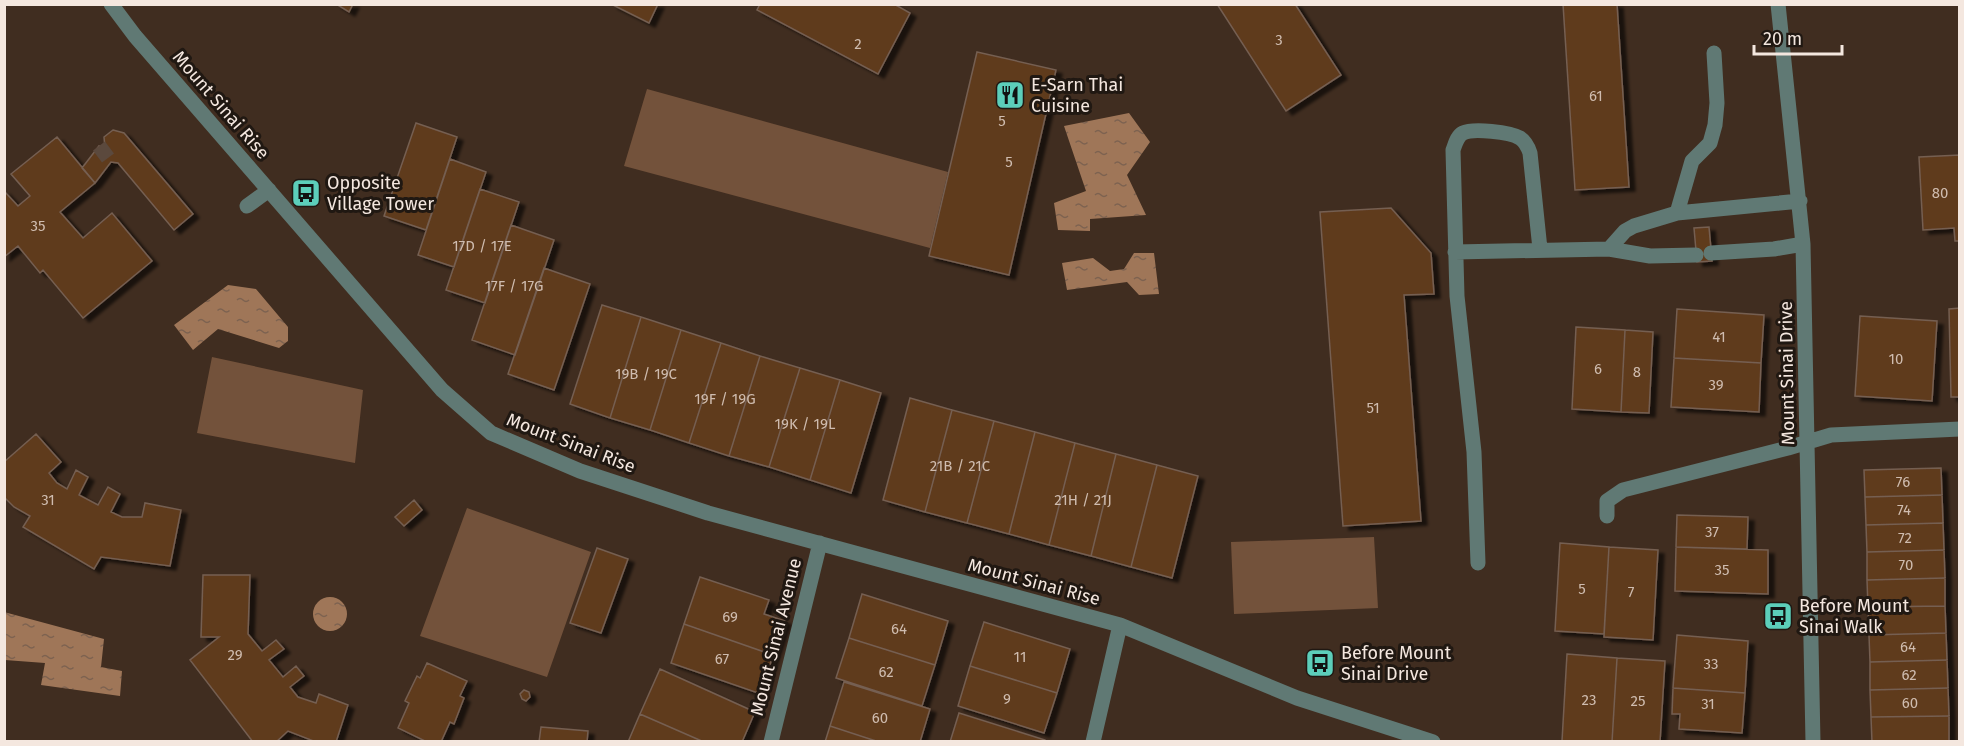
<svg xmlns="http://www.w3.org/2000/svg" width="1964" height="746" viewBox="0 0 1964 746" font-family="'Fira Sans',sans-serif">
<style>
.pitch{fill:#73523b}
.water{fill:url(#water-ripples)}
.building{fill:#5f3a1e;stroke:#755f51;stroke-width:1.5;filter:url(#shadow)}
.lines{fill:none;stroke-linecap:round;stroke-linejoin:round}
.minor-tunnel{stroke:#5b493d;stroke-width:15;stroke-dasharray:15 8;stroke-linecap:butt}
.minor{stroke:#607974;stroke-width:15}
.labels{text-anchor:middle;stroke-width:6;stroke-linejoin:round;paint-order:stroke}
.number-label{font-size:15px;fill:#cfbcaf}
.poi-label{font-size:18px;fill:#f4e7df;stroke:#201812;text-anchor:start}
.street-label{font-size:18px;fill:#f4e7df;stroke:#201812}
</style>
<defs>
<pattern id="water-ripples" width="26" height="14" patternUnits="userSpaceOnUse" patternTransform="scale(1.5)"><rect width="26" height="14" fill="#9f7658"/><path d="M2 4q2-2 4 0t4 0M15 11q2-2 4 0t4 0" fill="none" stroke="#7d6250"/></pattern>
<filter id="shadow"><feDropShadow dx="6" dy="4" stdDeviation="1.5" flood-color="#0009"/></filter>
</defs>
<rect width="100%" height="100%" fill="#402d20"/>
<path class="pitch" d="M647,89L948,172L930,248L624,166Z
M212,357L363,390L355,463L197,433Z
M467,508L591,552L547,677L420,636Z
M1374,537L1378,608L1234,614L1231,542Z"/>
<path class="water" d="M1129,113L1150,142L1127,175L1146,215L1090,219V231L1058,230L1054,203L1086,191L1064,126Z
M1134,253H1154L1159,294L1139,295L1127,282L1067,290L1062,263L1093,258L1110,271L1124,269Z
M228,285L256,289L288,327V341L279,348L218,329L193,350L174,325Z
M313 614a17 17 0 1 1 34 0a17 17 0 1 1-34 0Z
M4,612L104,639L101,667L122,671L120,696L41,685L45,663L5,660Z"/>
<path class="building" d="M336,4H353L349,12Z
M611,4H658L649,23Z
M760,4H894L910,13L878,74L757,10Z
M1217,4H1295L1341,75L1286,111Z
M1563,4H1617L1629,187L1575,190Z
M977,52L1056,70L1009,275L929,256Z
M416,123L457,137L426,230L384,216Z
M113,130L124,133L193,214L174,230L118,163L111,162L95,183L82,168L99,146L105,148L104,137Z
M57,137L95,183L60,212L83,238L112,213L152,261L83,318L43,270L40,273L18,246L4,257V191L18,206L30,196L11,174Z
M1960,155V241H1955L1954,228L1923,230L1919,157Z
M450,159L486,172L454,267L418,255Z
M480,189L519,202L485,303L446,290Z
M1391,208L1431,253L1434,294L1404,295L1421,521L1343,526L1320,212Z
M511,225L554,240L515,355L472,340Z
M1709,227L1712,261L1697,262L1694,228Z
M544,268L590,284L554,390L508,374Z
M602,305L641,317L610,418L570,404Z
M1960,308V397H1951L1949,309Z
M1677,309L1764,315L1761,363L1674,358Z
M1860,316L1937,321L1932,401L1855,396Z
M641,317L681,330L650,430L610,418Z
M1576,327L1625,330L1621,412L1572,409Z
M681,330L721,343L689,443L650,430Z
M1625,330L1653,332L1649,413L1621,412Z
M721,343L760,356L729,456L689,443Z
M760,356L800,368L769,467L729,456Z
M1674,358L1761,363L1759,412L1671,407Z
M800,368L840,380L810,480L769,467Z
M840,380L881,393L851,493L810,480Z
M910,398L952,410L925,512L883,500Z
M952,410L994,421L967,523L925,512Z
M994,421L1035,432L1009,534L967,523Z
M1035,432L1075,443L1049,545L1009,534Z
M36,434L61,462L49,473L57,483L67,489L76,470L88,477L79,495L98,505L108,487L120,494L111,512L122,517H142L145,503L181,510L170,566L101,557L94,569L23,527L30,516L14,507L4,497V462Z
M1075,443L1116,454L1091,556L1049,545Z
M1116,454L1157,465L1131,567L1091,556Z
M1157,465L1198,476L1172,578L1131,567Z
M1941,468L1942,495L1865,497L1864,470Z
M1942,495L1943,523L1866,525L1865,497Z
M414,500L422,510L404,526L395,517Z
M1677,515L1748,517L1747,549L1676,547Z
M1943,523L1944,550L1867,552L1866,525Z
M1560,543L1609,547L1604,634L1555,631Z
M1609,547L1658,550L1653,640L1604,637Z
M1676,547L1768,550V594L1675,591Z
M597,548L628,559L601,633L570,623Z
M1944,550L1945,578L1867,580V552Z
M203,575H250L248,634L262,651L276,640L284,649L269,660L283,677L296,666L304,676L290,687L298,697L316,703L319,694L348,705L336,742H316L288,731L276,742H253L190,660L219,637H201Z
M700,577L769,600L764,614L785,621L773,655L684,624Z
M1945,578V606L1868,607L1867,580Z
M862,594L948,621L935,665L849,638Z
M1945,606L1946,633L1869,635L1868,607Z
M984,622L1070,649L1057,693L970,666Z
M684,624L773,655L761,694L671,663Z
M1946,633L1947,660L1870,662L1869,635Z
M1677,635L1748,641L1745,693L1673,688Z
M849,638L935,665L922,706L836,678Z
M1567,654L1617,658L1612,742L1562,741Z
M1617,658L1665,661L1660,742H1612Z
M1947,660L1948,688L1870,690V662Z
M427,663L467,681L460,696L464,698L454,724L450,722L441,742H427L398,728L409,703L405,701L417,676L420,678Z
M970,666L1057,693L1044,733L958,706Z
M660,669L755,712L742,742H704L640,714Z
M844,682L930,709L920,742H879L830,726Z
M1673,688L1745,693L1742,733L1679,729L1680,714H1672Z
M1948,688L1949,716L1871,717L1870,690Z
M524,690L529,692L530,697L526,701L522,699L520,694Z
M959,713L1045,740V742H950Z
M640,714L704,742H628Z
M1949,716V742H1872L1871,717Z
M830,726L879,742H825Z
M541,727L588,731L587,742H539Z"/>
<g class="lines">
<path class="minor-tunnel" d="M99,146L111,162"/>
<path class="minor" d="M111,4L135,36L442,390L491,433L580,471L708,513L1120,625L1297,698L1433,742
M1778,4L1803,244L1813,742
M247,206L269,190
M1677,213L1692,161L1710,143L1715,125L1717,103L1714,53
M1609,249L1625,231L1634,226L1677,213L1800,201
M1455,252L1609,249L1650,256L1696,255
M1711,253L1774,249L1803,244
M1607,516V501L1623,490L1788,448L1831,435L1960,429
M1478,563L1474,452L1457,296L1453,150C1455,145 1457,136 1463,133C1473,128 1510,132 1520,138C1526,142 1528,147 1530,153L1540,249
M771,742L820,543
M1093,742L1120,625"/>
</g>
<defs>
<g id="restaurant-square" transform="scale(1.5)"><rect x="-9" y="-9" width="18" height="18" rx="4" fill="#5cceba" stroke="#201812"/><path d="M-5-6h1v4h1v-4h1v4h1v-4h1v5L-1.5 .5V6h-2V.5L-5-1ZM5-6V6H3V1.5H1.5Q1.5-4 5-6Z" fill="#111"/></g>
<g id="bus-square" transform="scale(1.5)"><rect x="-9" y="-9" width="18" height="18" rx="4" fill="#5cceba" stroke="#201812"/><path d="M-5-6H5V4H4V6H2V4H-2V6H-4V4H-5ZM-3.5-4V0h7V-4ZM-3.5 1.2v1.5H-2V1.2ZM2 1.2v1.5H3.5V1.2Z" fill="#111"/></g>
</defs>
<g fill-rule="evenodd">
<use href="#restaurant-square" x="1010" y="95"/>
<use href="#bus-square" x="306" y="193"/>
<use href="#bus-square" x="1778" y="616"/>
<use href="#bus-square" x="1320" y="663"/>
</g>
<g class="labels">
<g class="number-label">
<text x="1279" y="45">3</text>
<text x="858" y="49">2</text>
<text x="1596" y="101">61</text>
<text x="1002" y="126">5</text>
<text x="1009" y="167">5</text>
<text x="1940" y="198">80</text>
<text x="38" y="231">35</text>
<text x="482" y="251">17D / 17E</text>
<text x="514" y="291">17F / 17G</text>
<text x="1719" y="342">41</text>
<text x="1896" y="364">10</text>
<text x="1598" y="374">6</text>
<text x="1637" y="377">8</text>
<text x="646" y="379">19B / 19C</text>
<text x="1716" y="390">39</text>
<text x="725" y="404">19F / 19G</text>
<text x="1373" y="413">51</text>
<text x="805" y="429">19K / 19L</text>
<text x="960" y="471">21B / 21C</text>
<text x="1903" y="487">76</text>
<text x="48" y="505">31</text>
<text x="1083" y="505">21H / 21J</text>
<text x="1904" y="515">74</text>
<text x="1712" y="537">37</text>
<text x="1905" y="543">72</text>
<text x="1906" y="570">70</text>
<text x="1722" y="575">35</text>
<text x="1582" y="594">5</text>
<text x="1631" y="597">7</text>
<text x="730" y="622">69</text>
<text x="899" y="634">64</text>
<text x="1908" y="652">64</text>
<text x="235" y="660">29</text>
<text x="1020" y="662">11</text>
<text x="722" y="664">67</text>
<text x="1711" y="669">33</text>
<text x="886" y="677">62</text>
<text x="1909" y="680">62</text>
<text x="1007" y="704">9</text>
<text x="1589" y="705">23</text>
<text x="1638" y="706">25</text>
<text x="1910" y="708">60</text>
<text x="1708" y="709">31</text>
<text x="880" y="723">60</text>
</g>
<g class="poi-label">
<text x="1031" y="91">E-Sarn Thai<tspan x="1031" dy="21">Cuisine</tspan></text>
<text x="327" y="189">Opposite<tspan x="327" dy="21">Village Tower</tspan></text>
<text x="1799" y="612">Before Mount<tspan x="1799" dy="21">Sinai Walk</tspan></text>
<text x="1341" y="659">Before Mount<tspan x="1341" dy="21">Sinai Drive</tspan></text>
</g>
<g class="street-label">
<text transform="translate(221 105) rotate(49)" y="6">Mount Sinai Rise</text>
<text transform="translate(1787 373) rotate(-91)" y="6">Mount Sinai Drive</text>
<text transform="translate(571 443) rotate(21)" y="6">Mount Sinai Rise</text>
<text transform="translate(1034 582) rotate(15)" y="6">Mount Sinai Rise</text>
<text transform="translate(776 637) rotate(-76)" y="6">Mount Sinai Avenue</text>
</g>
</g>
<rect width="1964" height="746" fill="none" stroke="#f4e7df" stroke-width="12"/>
<path d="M1754 45v9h88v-9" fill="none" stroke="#f4e7df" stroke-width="3"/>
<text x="1763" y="45" font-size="18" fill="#f4e7df" stroke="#201812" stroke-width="4.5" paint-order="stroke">20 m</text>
</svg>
